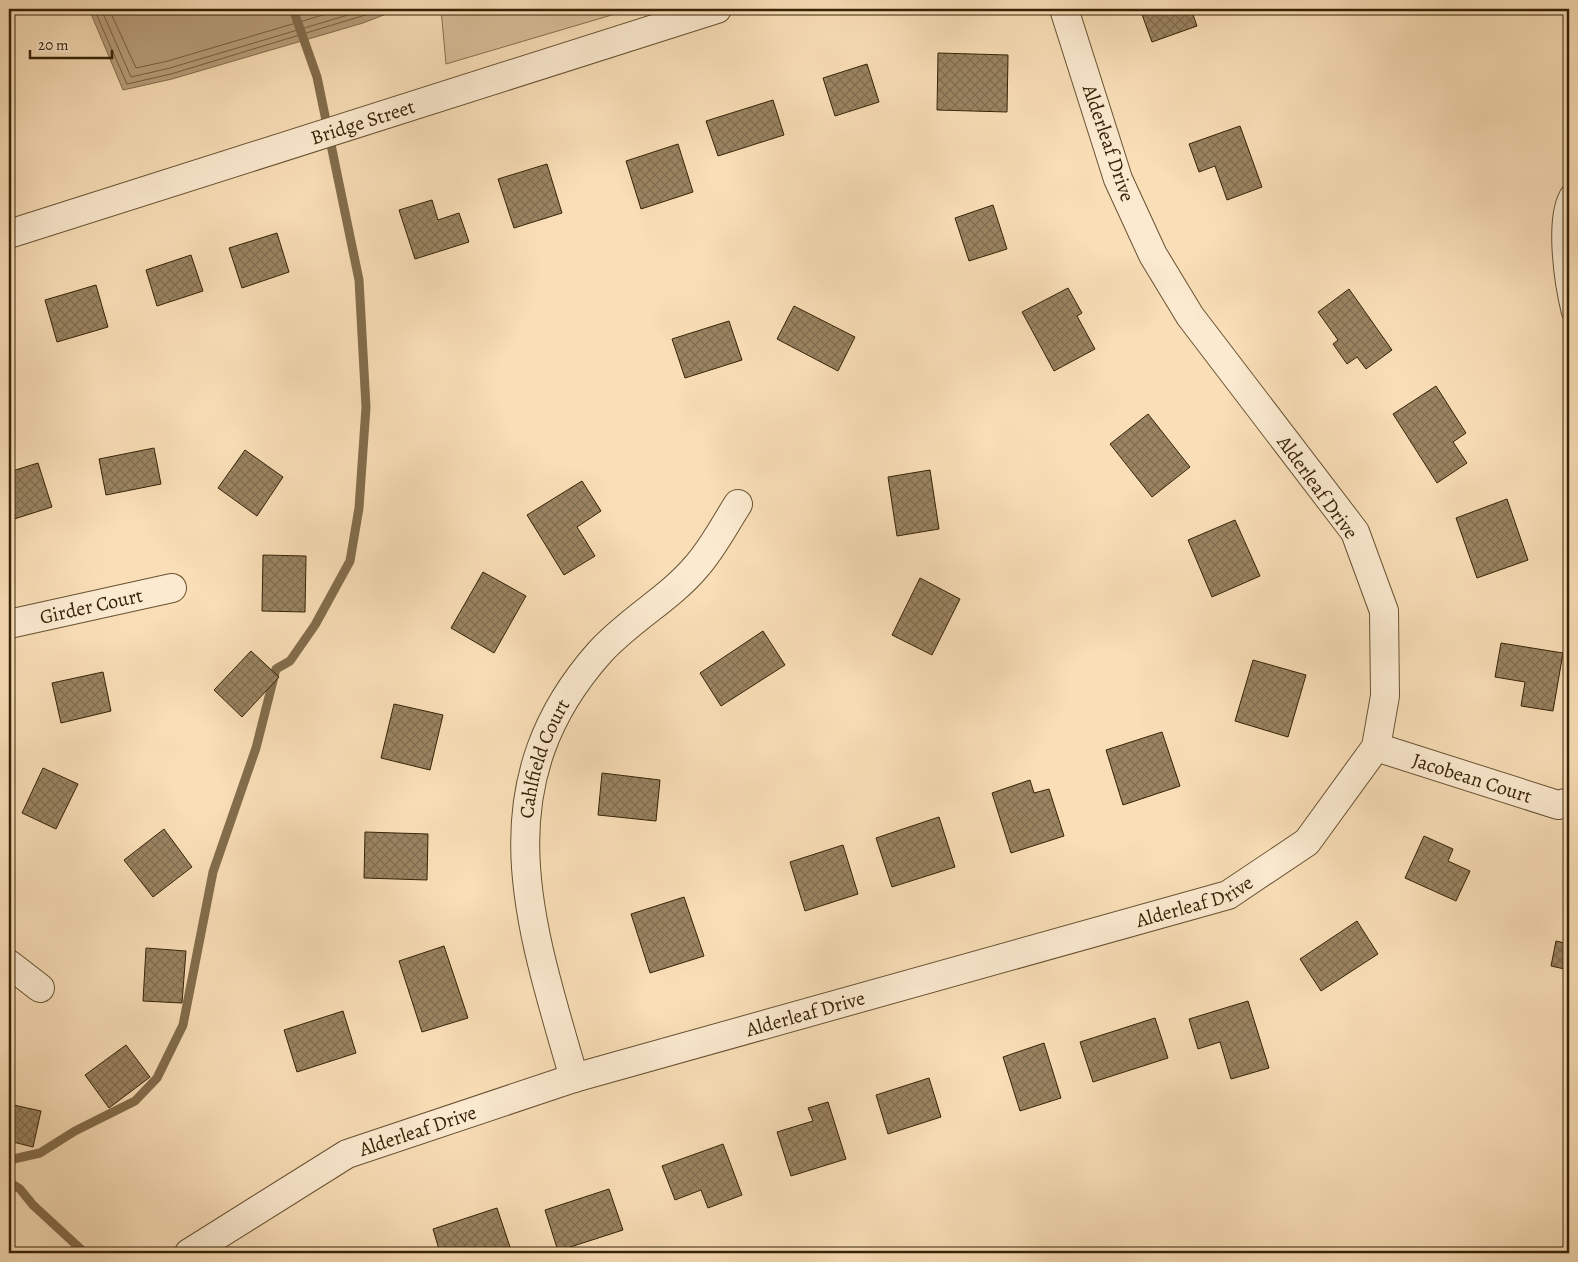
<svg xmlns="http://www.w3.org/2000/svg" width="1578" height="1262" viewBox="0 0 1578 1262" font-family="Alegreya,serif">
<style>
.grass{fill:#d8be99;stroke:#877050}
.water{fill:#b79e7b;stroke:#836d4c}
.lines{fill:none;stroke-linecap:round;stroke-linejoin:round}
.shore{stroke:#766040;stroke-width:1}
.stream{stroke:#836d4c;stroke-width:9}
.building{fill:url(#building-cross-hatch);stroke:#362306}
.service-casing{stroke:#675232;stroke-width:16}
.minor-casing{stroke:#675232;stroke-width:30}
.service{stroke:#fbead0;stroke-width:14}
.minor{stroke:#fbead0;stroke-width:28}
.labels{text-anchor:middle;stroke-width:4;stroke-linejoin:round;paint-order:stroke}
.street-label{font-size:20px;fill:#362306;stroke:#fbead0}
</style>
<defs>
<pattern id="building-cross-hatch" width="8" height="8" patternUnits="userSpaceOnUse" patternTransform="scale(1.25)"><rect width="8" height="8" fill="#9b8462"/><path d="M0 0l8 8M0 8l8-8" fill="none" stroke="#7f6c4f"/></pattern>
</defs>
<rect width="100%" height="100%" fill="#f9deb7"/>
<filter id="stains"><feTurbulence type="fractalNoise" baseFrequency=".004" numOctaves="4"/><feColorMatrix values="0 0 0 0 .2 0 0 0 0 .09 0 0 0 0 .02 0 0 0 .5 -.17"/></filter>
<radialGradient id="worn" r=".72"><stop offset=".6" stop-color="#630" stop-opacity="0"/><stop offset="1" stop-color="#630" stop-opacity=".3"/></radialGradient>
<path class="grass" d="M441,9H632L446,64Z"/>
<path class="water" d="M89,9H399L363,23L172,79L123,90Z"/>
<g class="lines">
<path class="shore" d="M94,9L127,84L171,74L385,9
M101,9L131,77L170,68L368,9
M109,9L136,68L168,61L343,9"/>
<path class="stream" d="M9,1160L40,1153L75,1131L135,1101L157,1078L183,1025L213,872L256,748L276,669L290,661L315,625L350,561L359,508L366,407L359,280L317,77L293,9
M9,1182L20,1189L33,1205L85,1253"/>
</g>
<path class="building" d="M1140,9H1191L1197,26L1152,42Z
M938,53L1008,55L1007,112L937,110Z
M867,64L879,102L835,116L823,78Z
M773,100L784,135L718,156L706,121Z
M1240,126L1262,187L1227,200L1215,166L1199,172L1189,144Z
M678,144L693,192L641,209L626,161Z
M547,164L562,213L514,228L498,179Z
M432,200L438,220L459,213L469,242L415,259L399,210Z
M993,205L1007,249L969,261L955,218Z
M277,233L289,272L242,288L229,248Z
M191,255L203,291L157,306L146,270Z
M96,285L108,327L57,342L45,300Z
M1068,288L1082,313L1077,316L1095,349L1054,371L1022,312Z
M1349,289L1392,350L1366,369L1357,357L1347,364L1333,344L1338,340L1318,312Z
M794,306L855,337L838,371L777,339Z
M729,321L742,360L685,378L672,339Z
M1436,386L1466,433L1453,442L1467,463L1437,483L1393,414Z
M1148,414L1190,467L1152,497L1110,444Z
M154,448L161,484L106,495L99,459Z
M245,450L283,477L257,516L218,488Z
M38,463L52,507L11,520L9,513V472Z
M930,470L939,529L897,536L888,477Z
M582,481L601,511L577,527L595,556L564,575L527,515Z
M1507,499L1528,560L1477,578L1456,518Z
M1235,520L1260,576L1212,597L1188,540Z
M263,555L306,556L305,612L262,611Z
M483,572L526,596L494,653L451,628Z
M920,578L960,599L932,655L892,635Z
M763,631L785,665L721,706L700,673Z
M1501,643L1563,653L1553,711L1521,706L1525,682L1495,677Z
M251,651L279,677L242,717L214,690Z
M1253,660L1306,675L1288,737L1235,721Z
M103,672L111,711L61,723L52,683Z
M394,704L443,715L430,770L381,758Z
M1162,732L1180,786L1123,805L1106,750Z
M43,768L78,784L56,829L22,813Z
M602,773L660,780L656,821L598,815Z
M1030,780L1034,793L1049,789L1064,836L1011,853L992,793Z
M939,817L955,867L892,887L876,838Z
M164,829L192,867L153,897L124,860Z
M365,832L428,834L427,880L364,878Z
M1424,836L1453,849L1448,861L1470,871L1456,901L1405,878Z
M843,845L858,894L805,911L790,862Z
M684,897L704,956L650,973L631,914Z
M1357,921L1378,954L1321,991L1300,959Z
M1556,941L1569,944V970L1551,966Z
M444,946L468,1018L422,1032L399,961Z
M146,948L186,951L182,1003L143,1001Z
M1248,1001L1269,1068L1231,1079L1220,1042L1198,1049L1189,1019Z
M343,1011L356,1053L297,1072L284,1030Z
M1155,1018L1168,1058L1093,1082L1080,1042Z
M1044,1043L1061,1098L1020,1111L1003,1057Z
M126,1045L150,1077L109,1108L85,1075Z
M929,1078L941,1117L888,1134L876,1095Z
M828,1102L846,1159L791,1176L777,1132L813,1121L808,1108Z
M9,1104L41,1111L33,1147L9,1141Z
M723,1144L742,1195L708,1208L701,1190L675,1200L662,1166Z
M609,1189L623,1230L558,1251L545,1210Z
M497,1208L512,1253H440L433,1229Z"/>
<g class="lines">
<g class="service-casing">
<path id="service" d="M1569,191C1551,215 1562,285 1569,313"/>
</g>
<g class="minor-casing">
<g id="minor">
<path id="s1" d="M9,234L717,9"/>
<path id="s2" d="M9,624L172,588"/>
<path id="s3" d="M1376,747L1558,805L1569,802"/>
<path d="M9,964L40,988"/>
<path id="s4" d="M574,1078C530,925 480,787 600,652C629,620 670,598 696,567C713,548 725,524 738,504"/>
<path id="s5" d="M189,1253L347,1154L574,1078L1228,895L1307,842L1376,747L1385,696L1384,611L1355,532L1190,316L1153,255L1118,179L1064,9"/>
</g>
</g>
<use href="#service" class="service"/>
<use href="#minor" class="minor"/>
</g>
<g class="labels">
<g class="street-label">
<text dy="7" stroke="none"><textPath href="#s1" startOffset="371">Bridge Street</textPath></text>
<text transform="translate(1109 143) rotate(71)" y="7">Alderleaf Drive</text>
<text transform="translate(1318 487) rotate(54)" y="7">Alderleaf Drive</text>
<text dy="7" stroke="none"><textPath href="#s2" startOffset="84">Girder Court</textPath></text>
<text dy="7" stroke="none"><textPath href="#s4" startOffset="328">Cahlfield Court</textPath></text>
<text dy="7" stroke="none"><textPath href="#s3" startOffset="101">Jacobean Court</textPath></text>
<text dy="7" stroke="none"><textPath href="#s5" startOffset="1071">Alderleaf Drive</textPath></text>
<text dy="7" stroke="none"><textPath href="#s5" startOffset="666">Alderleaf Drive</textPath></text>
<text dy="7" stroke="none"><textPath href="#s5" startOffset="261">Alderleaf Drive</textPath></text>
</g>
</g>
<rect width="1578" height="1262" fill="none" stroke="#f9deb7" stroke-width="30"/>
<rect x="10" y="10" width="1558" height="1242" fill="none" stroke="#362306" stroke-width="2.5"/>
<rect x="15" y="15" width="1548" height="1232" fill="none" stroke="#362306"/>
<path d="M30 50v8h82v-8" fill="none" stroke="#362306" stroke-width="2.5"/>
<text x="38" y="50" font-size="15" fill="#362306" stroke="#fbead0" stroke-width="4" paint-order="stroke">20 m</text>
<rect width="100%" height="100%" filter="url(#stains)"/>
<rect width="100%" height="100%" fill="url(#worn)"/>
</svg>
